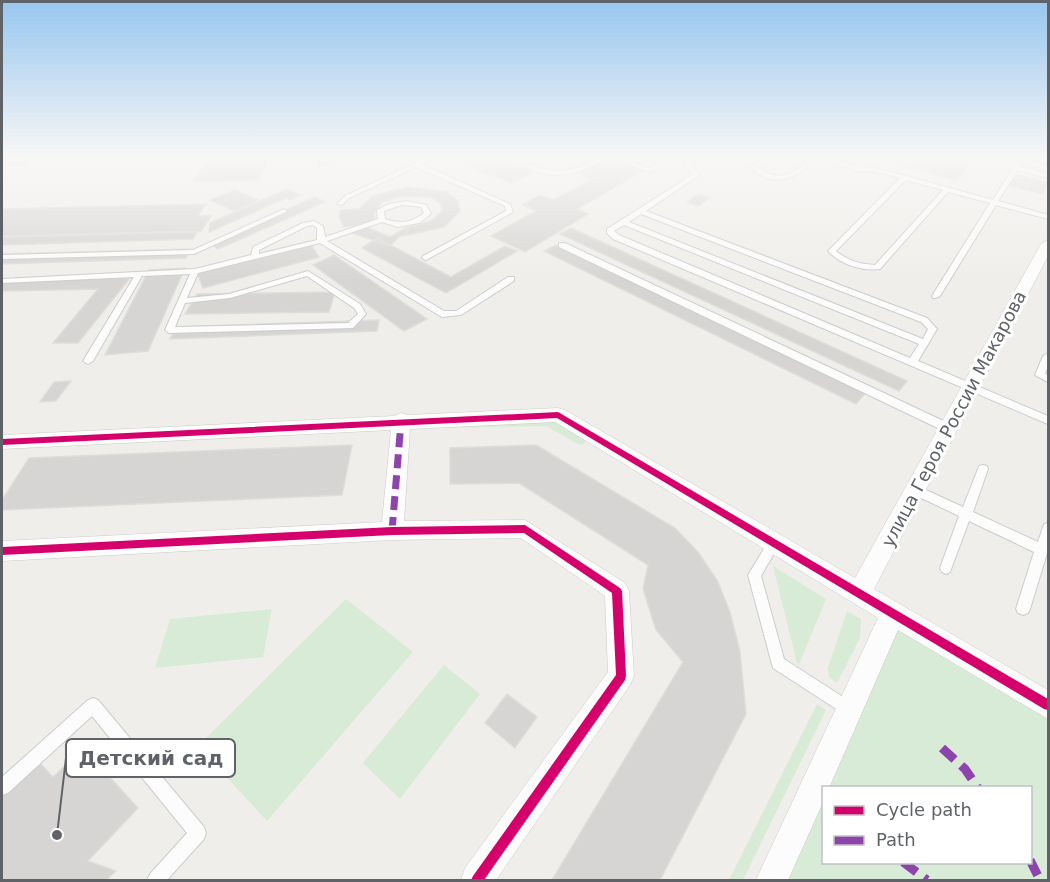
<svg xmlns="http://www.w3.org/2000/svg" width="1050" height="882" viewBox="0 0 1050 882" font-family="'DejaVu Sans',sans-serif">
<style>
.green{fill:#d8ebd6;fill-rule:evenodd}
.building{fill:#d6d5d3;stroke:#deddd9;stroke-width:1.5}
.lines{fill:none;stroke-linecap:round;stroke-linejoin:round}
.service-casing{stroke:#cbcccc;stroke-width:2}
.minor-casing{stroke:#cbcccc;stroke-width:1}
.service{fill:#fdfcfc;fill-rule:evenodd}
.minor{fill:#fdfcfc;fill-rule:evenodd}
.quiet-far2{stroke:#8e44ad;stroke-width:5;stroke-dasharray:10 5;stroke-linecap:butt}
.quiet-far1{stroke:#8e44ad;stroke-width:7;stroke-dasharray:14 7;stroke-linecap:butt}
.quiet{stroke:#8e44ad;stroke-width:9;stroke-dasharray:17 9;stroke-linecap:butt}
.cycleway-casing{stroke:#fff;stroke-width:3}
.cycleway{fill:#d6006c;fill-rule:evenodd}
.labels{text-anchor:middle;stroke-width:6;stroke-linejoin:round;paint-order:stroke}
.street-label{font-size:18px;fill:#5f6368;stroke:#fff}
.leader{fill:none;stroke:#5f6368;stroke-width:2}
.callout-dot{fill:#5f6368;stroke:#fff;stroke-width:2}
.callout{fill:#fff;stroke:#5f6368;stroke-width:2}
.callout-label{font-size:20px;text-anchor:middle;font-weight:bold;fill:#5f6368}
</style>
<rect width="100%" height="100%" fill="#efeeea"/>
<path class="green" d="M552,420L581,435L586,441L582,445L576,443L546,426L430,428L429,425Z
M773,566L826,599L798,667Z
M346,599L413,652L267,821L198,746Z
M272,609L263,657L155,668L170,619Z
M847,611L861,619L860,638L837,683L829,677L828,668Z
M895,621L1048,711V880H781ZM824,788H1030V862H824Z
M444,665L480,694L400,799L363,763Z
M817,704L826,710L743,880H729Z"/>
<path class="building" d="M2,158H33L25,165H2Z
M210,158H270L258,180L193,181Z
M325,158H340L343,159L323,167L313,163Z
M446,158H504L537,170L512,183Z
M600,158H609L645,170L577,209L588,214L525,252L491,236L536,211L522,205L540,195L554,200L593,179L574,172Z
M875,158H951L971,163L957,181Z
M1014,174L1048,182V183L1042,194L1007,185Z
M407,187L447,192L458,201L460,211L444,227L407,235L406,228L431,221L443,210L439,202L431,197L402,196L382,202L374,213L375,222L344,227L339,216L341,210L359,209L372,196Z
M287,189L301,195L290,200L286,198L209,232L210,223Z
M235,190L258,200L234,211L210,200Z
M699,194L709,198L698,206L687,202Z
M315,197L325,202L218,249L209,243Z
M206,204L198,216H211L201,231L2,236V209Z
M367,227L390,237L406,228L407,235L400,236L390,246L352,233Z
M571,228L907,381L899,391L560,234Z
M197,232L193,239L2,245V237Z
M377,238L451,277L505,246L517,251L446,293L362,248Z
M309,241L319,257L203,288L196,270Z
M556,245L865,393L856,404L544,251Z
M191,249L186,258L2,264V254Z
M334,255L427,319L404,331L313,265Z
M185,268L148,351L105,355L149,270Z
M130,278L78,343H53L98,289L2,291V280Z
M335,292L329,312L185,314L197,294Z
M379,320L377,331L170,339L176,327Z
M71,381L56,401L40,402L54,382Z
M352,445L342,495L2,510V500L29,458Z
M536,445L675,528L698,552L717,580L730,612L740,652L746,714L660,880H552L683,662L656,630L643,589L648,565L519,483L450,484V448Z
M507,694L537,717L515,748L485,723Z
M83,748L138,808L88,861L116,871L106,880H2V792L37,760L53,777Z"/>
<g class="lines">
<g class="service-casing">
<path id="service" d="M426,158H433L421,164L510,204L513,212L426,260L422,258L423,256L506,211L505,206L416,167L349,198L342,205L337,204L345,196Z
M598,158H605C581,175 553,181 526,167L529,165C562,174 567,174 598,158Z
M667,158H674L650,172L624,162L627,160L649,168Z
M693,158H700L691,164L699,175L698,176L646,211L927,318L937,329L918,361L1048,416V424L613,239L607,233V229L692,175L684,164ZM641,214L921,322L928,329L923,339L629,222ZM624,225L919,344L910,358L619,235L614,231Z
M765,158H772L758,167C775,181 790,177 805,163L810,164C794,182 768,186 751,167Z
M816,158H825L858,167L877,168L993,200L1019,158H1025L1024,160L1048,166V170L1022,163L1020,166L1048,174V178L1018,170L998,201L1048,215V219L996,205L940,296L936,298H933L932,296L990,203L948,192L880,269C861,271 841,265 828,251L900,178L877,172L858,171ZM906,180L943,190L875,265C860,264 848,261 836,251Z
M407,201L426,205L431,214L419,223L398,227L382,222L327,241L444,311H456L508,277H514V281L461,315L442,317L320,243L198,273L187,298L229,294L308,271L360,304L366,314L353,328L169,333L165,330L190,274L142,276L93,361L88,364L83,361L134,277L2,283V279L195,269L251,255L253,247L303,223L314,221L323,226L325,237L378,219L377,210L389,204ZM402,205L421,207L424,213C411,223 400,224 385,219L384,211ZM313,225L317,228V240L259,254V250L307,226ZM307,276L354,308L358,314L348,323L175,327L185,303L230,298Z
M284,209L287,211L286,212L194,254L2,259V255L193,250Z
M559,243H565L952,425L953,428L948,432L944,431L559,247Z
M1048,353V366L1045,374L1048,375V382L1035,375L1043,356Z
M983,465L987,466L988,469L973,512L1038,542L1044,524L1048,523V550L1030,609L1028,613L1023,615L1018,613L1016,609L1034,552L969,521L950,572L946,574L942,572L940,568L959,516L911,493L909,490L911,487L915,485L963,507L978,469L979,466Z
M774,538L778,539L780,543L761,576L784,659L854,704L856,709L854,714L849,716L844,714L773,668L748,575L770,539Z
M93,698L98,700L204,827L206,833L204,839L167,880H147L150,874L187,833L92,716L8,793L2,795V777L88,700Z"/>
</g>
<g class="minor-casing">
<path id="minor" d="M1048,240V256L874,589L1048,690V719L898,630L829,788H824V800L788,880H756L878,618L555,422L410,429L404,521L525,520L625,583L629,591L634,676L630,685L496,880H461L465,868L608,672L605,596L521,538L392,540L2,561V541L382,522L391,430L2,449V435L394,416L401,413L408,415L558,408L565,410L855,578L1041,244Z"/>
</g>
<use href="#service" class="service"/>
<use href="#minor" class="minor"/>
<path class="quiet-far2" d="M401,424V420"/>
<path class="quiet-far1" d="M392,531L401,422"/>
<path class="quiet" d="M942,748L965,769L978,788
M1030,860L1040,880
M903,862L927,880"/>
<g class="cycleway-casing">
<path id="cycleway" d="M558,412L1048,699V710L1044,709L557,418L2,445V439Z
M525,525L620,588L622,591L626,676L625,680L484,880H471L473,876L616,675L612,593L524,533L392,535L2,555V547L392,527Z"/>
</g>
<use href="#cycleway" class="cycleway"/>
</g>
<linearGradient id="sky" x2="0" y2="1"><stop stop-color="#97c6ef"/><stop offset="0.56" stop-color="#f8f7f6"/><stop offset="1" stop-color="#f8f7f6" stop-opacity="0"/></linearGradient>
<rect width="1050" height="281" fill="url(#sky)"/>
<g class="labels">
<g class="street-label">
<text transform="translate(954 419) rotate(-62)" y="6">улица Героя России Макарова</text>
</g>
</g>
<path class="leader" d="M57 835L66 758"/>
<circle class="callout-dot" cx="57" cy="835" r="6"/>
<rect class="callout" x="66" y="739" width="169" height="38" rx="6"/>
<g class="callout-label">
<text x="151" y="765">Детский сад</text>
</g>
<rect width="1050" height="882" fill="none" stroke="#5f6368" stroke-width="6"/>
<rect x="822" y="786" width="210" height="78" fill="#ffffff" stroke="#bfc1c3" stroke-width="1.5"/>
<rect x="834" y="806" width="30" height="9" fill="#d6006c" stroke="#bfc1c3" stroke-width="1.5"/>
<text x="876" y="816" font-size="18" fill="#5f6368">Cycle path</text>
<rect x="834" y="836" width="30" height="9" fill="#8e44ad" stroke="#bfc1c3" stroke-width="1.5"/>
<text x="876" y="846" font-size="18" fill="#5f6368">Path</text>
</svg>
